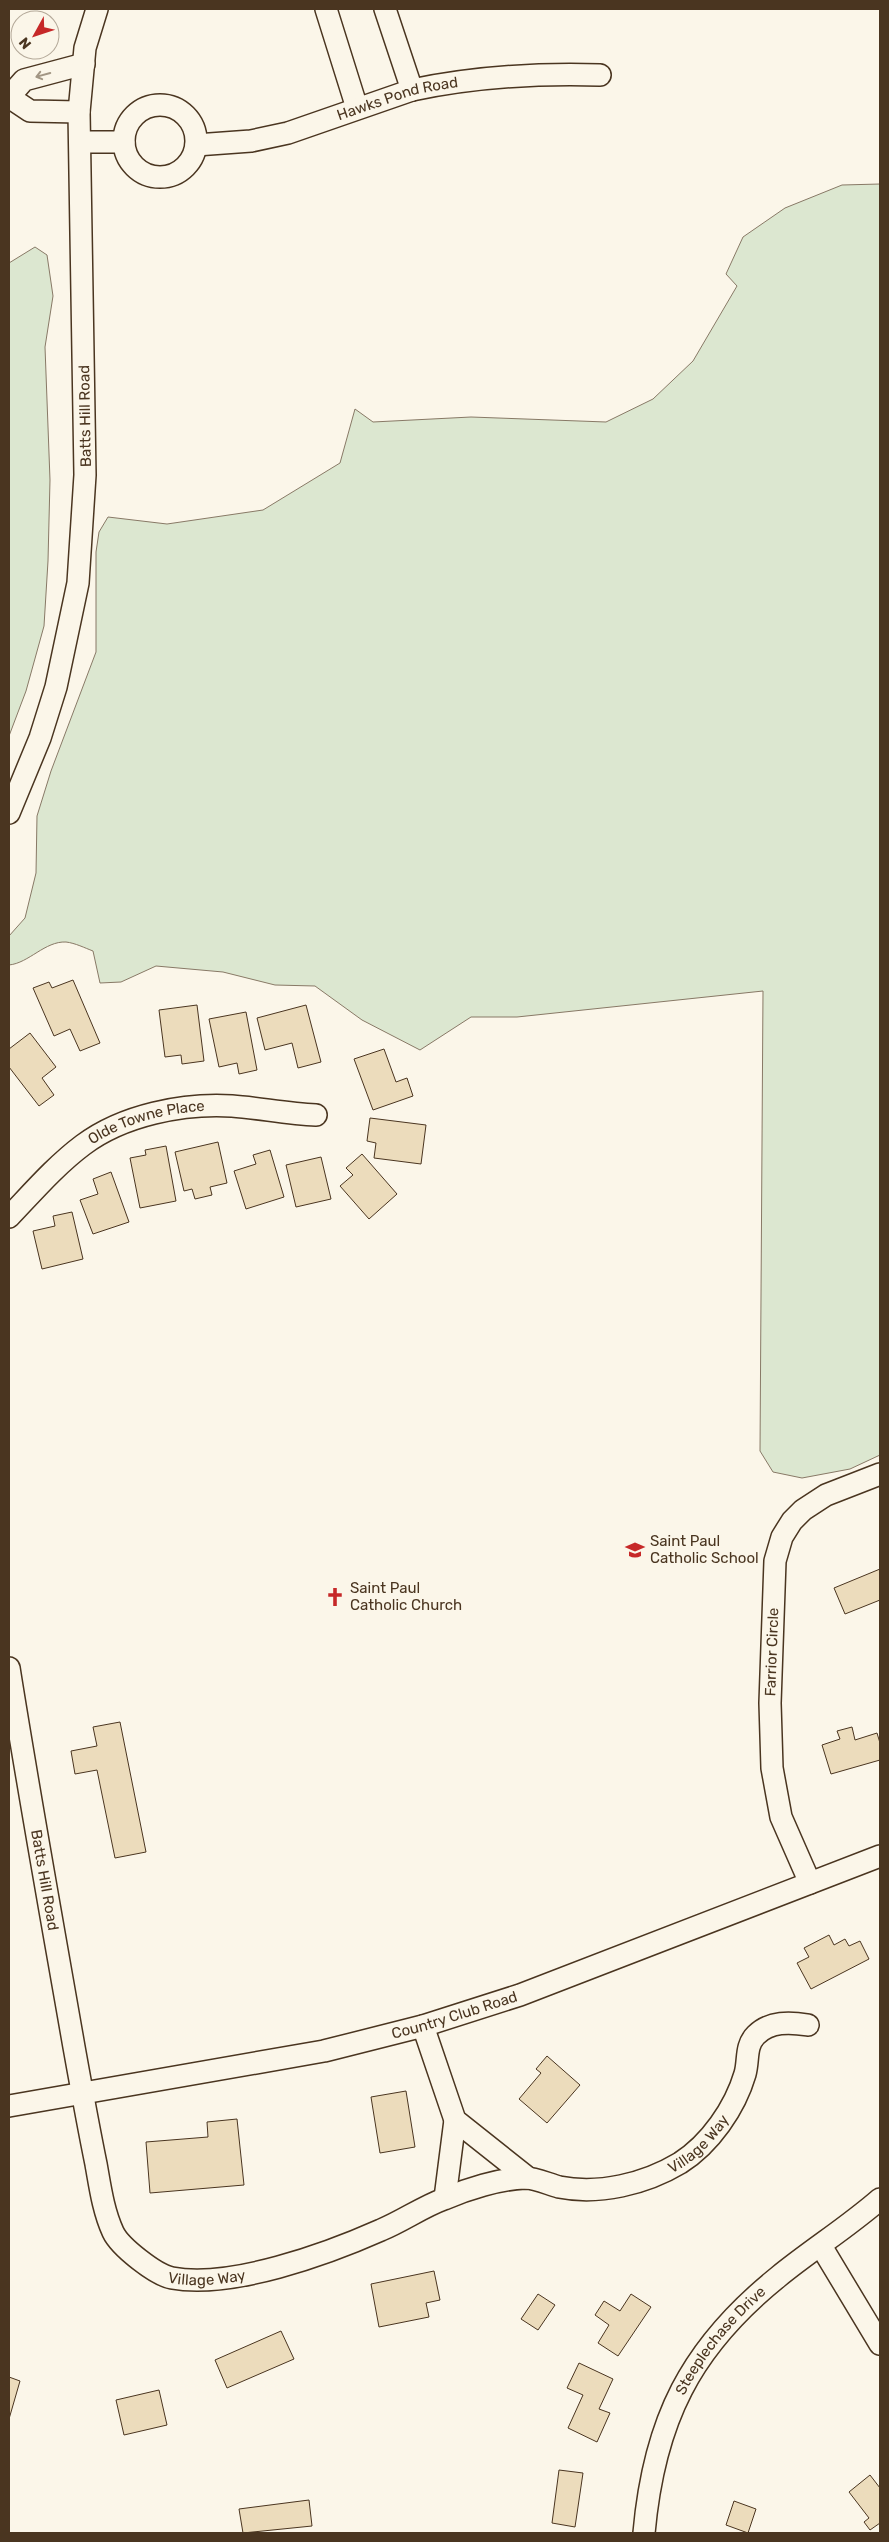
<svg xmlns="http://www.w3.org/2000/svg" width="889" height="2542" viewBox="0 0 889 2542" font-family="Rubik,sans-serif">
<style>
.green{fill:#dce7d0;stroke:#887966}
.building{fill:#ecdcbc;stroke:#4a3520}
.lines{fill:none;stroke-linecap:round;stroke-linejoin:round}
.minor-casing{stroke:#4a3520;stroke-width:24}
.minor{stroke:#fbf6e9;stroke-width:21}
.oneway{stroke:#a29684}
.labels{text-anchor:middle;stroke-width:4;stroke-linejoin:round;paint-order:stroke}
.street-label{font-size:15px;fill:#4a3520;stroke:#fbf6e9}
.poi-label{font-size:15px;fill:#4a3520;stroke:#fbf6e9;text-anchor:start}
</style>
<rect width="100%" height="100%" fill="#fbf6e9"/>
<path class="green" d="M880,184V1455L850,1469L802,1478L773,1472L760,1451L763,991L517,1017H471L420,1050L362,1020L315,986L275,985L223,972L156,966L121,982L100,983L93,951C85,948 75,943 66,942C45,941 29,963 9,965V936L25,918L36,873L37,816L51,771L96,652V552L99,532L108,517L167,524L263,510L340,463L355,409L373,422L471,417L606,422L653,399L693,361L737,286L726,274L743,237L785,208L842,185Z
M35,247L47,255L53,296L45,347L50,480L48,561L44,626L26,691L9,736V263Z"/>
<path class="building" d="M73,980L100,1043L80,1051L70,1029L54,1036L33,988L49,982L52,988Z
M197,1005L204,1061L182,1064L181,1055L165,1057L159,1010Z
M306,1005L321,1062L298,1068L292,1043L265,1050L257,1018Z
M246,1012L257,1070L239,1074L237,1063L219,1067L209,1019Z
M30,1033L56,1067L42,1078L54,1095L39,1106L9,1067V1049Z
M384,1049L396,1082L407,1078L413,1096L373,1110L354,1059Z
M370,1118L426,1125L421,1164L374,1158L376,1143L367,1141Z
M218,1142L227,1183L210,1187L212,1195L195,1199L192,1189L184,1191L175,1152Z
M166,1146L176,1201L140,1208L130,1158L146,1155L145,1150Z
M270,1150L284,1197L246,1209L234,1171L256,1164L253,1155Z
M362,1154L397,1194L369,1219L340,1186L353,1175L346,1168Z
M321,1157L331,1199L296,1207L286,1165Z
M111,1172L129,1222L93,1234L80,1200L98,1194L93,1179Z
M72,1212L83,1259L42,1269L33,1231L55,1226L53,1216Z
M880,1569V1600L845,1614L834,1588Z
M120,1722L146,1852L115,1858L97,1770L75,1774L71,1751L97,1746L93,1727Z
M852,1727L855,1740L877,1733L880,1743V1760L831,1774L822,1745L840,1739L837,1731Z
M829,1935L834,1945L845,1939L849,1946L860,1941L869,1959L811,1989L797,1963L809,1957L804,1948Z
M547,2056L580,2085L547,2123L519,2099L541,2073L536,2069Z
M406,2091L415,2147L380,2153L371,2097Z
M237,2119L244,2185L150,2193L146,2142L208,2137L207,2122Z
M434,2271L440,2300L426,2303L429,2317L379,2327L371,2284Z
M538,2294L555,2305L538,2330L521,2319Z
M631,2294L651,2307L618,2356L598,2343L609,2325L595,2315L604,2301L620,2311Z
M281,2331L294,2359L227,2388L215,2360Z
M579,2363L613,2379L599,2409L610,2413L597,2442L568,2428L583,2395L567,2388Z
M9,2377L20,2381L9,2419Z
M159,2390L167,2425L124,2435L116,2400Z
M559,2470L583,2473L575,2527L552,2523Z
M870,2475L880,2488V2523L870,2530L864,2522L869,2518L849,2492Z
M309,2500L312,2526L243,2533L239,2509Z
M734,2501L756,2509L748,2533L726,2525Z"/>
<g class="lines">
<g class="minor-casing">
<g id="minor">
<path d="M326,9L357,108"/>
<path d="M385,9L412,90"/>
<path d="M9,97L24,80L84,64"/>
<path d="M9,97L30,111L79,112"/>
<circle cx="160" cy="141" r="36"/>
<path d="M80,142H124"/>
<path id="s1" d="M196,145L251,141L288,133L412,90C474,77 537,73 600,75"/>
<path d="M9,813L40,738L56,687L78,583L85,475L79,112L85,48L97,9"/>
<path id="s2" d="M9,1217C32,1193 55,1166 83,1145C123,1115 183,1103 232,1106C260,1108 287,1114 316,1115"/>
<path id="s3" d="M9,1668C29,1794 52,1921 74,2047C81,2086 88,2125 96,2164C100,2186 103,2210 113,2232C120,2247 156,2275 172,2278C231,2289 327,2254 381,2230C403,2221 422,2207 444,2199C467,2189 499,2179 525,2178C536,2178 548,2184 559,2187C599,2195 645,2184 680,2163C710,2144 735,2108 745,2074C749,2060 745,2046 756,2035C770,2021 790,2022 808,2025"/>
<path id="s4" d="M810,1883L781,1817L772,1768L770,1703L775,1561L782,1537L792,1521L803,1510L826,1495L880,1474"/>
<path d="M423,2026L455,2120L528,2178"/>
<path id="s5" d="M9,2106L324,2051L423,2026L520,1995L880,1856"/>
<path d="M445,2198L455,2120"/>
<path d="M821,2246L880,2344"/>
<path id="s6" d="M644,2533C654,2421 690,2348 778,2277C811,2250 848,2227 880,2199"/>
</g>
</g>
<use href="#minor" class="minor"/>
</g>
<defs><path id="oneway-shaft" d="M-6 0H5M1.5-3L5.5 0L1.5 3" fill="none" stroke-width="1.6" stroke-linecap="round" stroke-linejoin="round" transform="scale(1.25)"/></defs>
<use class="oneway" href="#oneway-shaft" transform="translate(43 75) rotate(165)"/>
<defs>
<g id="school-bare" transform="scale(1.5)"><path d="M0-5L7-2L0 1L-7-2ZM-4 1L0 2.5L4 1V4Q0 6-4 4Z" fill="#c62828" stroke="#fbf6e9" stroke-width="2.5" paint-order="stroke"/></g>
<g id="church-bare" transform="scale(1.5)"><path d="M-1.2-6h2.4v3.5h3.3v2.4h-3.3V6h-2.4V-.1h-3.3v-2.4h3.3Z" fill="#c62828" stroke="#fbf6e9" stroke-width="2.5" paint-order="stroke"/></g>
</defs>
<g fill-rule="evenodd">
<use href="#school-bare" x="635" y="1550"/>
<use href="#church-bare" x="335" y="1597"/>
</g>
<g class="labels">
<g class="street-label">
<text dy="5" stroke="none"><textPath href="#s1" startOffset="208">Hawks Pond Road</textPath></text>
<text transform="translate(85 416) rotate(-91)" y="5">Batts Hill Road</text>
<text dy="5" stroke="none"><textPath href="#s2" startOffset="172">Olde Towne Place</textPath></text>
<text dy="5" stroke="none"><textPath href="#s4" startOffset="238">Farrior Circle</textPath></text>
<text dy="5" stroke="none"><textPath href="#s3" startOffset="215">Batts Hill Road</textPath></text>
<text dy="5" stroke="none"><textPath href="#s5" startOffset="455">Country Club Road</textPath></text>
<text dy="5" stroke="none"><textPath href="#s3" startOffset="1209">Village Way</textPath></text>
<text dy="5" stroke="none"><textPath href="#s3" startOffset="685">Village Way</textPath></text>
<text dy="5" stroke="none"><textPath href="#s6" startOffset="212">Steeplechase Drive</textPath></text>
</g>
<g class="poi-label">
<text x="650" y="1546">Saint Paul<tspan x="650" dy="17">Catholic School</tspan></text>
<text x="350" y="1593">Saint Paul<tspan x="350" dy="17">Catholic Church</tspan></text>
</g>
</g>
<rect width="889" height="2542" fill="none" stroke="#4a3520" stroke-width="20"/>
<g transform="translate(35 35) rotate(230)"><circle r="24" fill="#fbf6e9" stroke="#b4a999"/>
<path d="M0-4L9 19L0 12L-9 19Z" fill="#c62828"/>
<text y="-8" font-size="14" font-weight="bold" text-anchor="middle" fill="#4a3520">N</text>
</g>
</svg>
